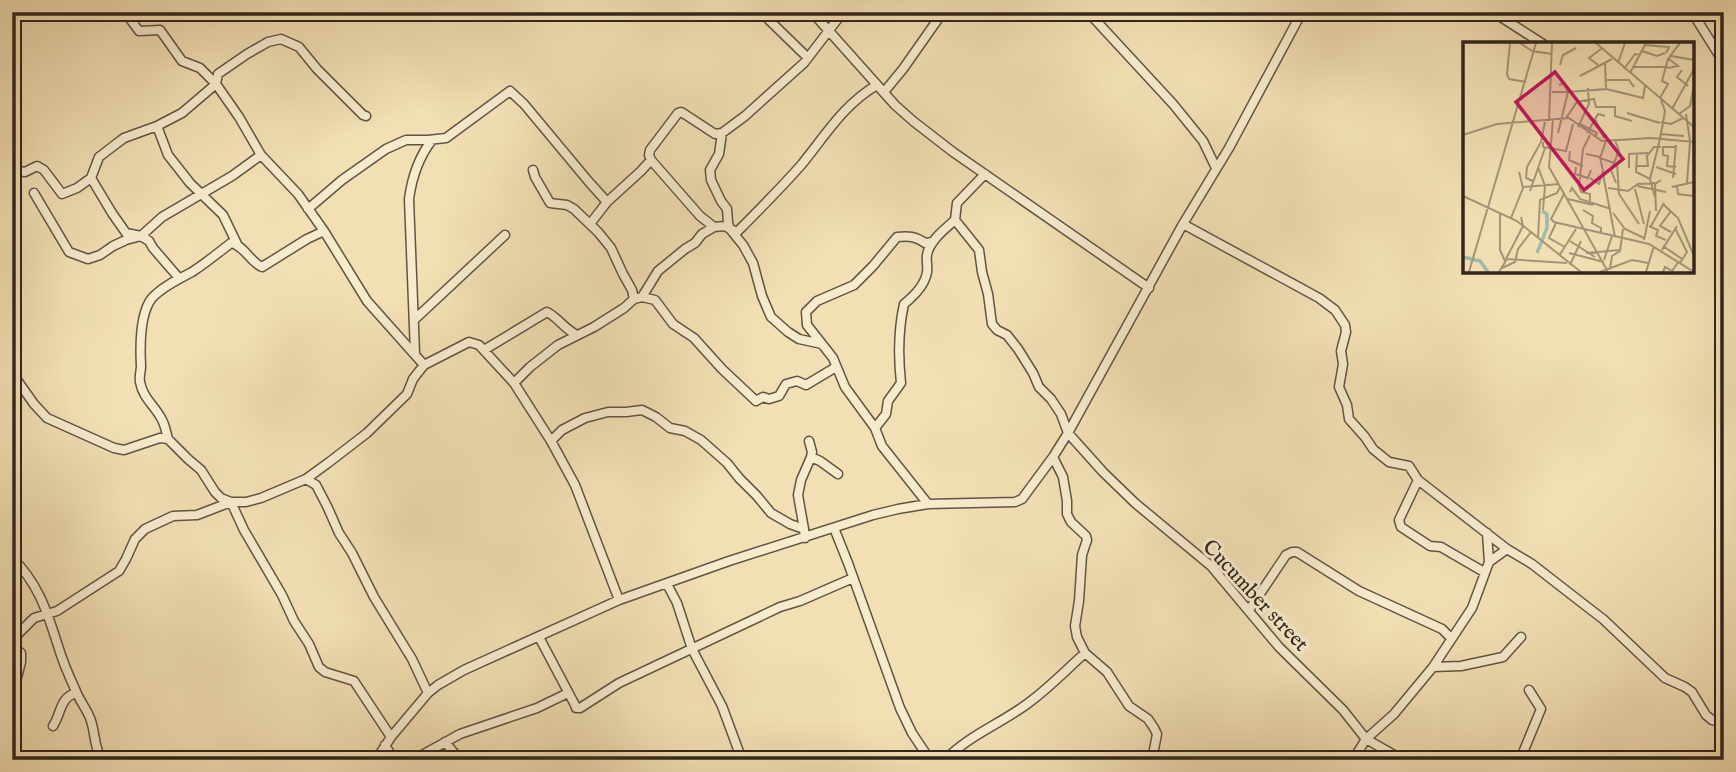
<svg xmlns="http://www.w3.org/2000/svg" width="1736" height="772" viewBox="0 0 1736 772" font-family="'IM FELL English',serif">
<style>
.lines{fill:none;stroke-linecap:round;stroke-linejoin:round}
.minor-casing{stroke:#625443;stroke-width:11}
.minor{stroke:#f7ebce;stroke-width:8}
.labels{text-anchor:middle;stroke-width:6;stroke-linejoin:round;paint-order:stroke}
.street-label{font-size:21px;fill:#32251d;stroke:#f7ebce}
.inset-river{fill:none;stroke:#9cbda9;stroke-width:3.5}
.inset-road{fill:none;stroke:#a59578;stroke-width:2}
.view{fill:#c2185b;fill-opacity:0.15;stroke:#c2185b;stroke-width:3.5}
.inset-edge{fill:none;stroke:#32251d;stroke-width:3.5}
</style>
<rect width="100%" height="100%" fill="#f2e0b4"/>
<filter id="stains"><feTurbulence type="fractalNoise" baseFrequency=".00286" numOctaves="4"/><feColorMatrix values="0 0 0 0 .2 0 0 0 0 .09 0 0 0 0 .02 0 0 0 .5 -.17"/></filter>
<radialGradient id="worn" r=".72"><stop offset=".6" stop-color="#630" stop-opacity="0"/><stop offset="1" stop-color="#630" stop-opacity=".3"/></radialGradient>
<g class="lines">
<g class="minor-casing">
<path id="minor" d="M125,12L139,31L160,30L182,61L200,68L216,84L239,117L261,155L298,194L324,231L367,301L424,365
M770,12L768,19L808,58
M812,12L895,105L913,121L953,152L1149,288
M843,12L804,63L745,116L722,133L715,134L686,115L681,112L678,113L650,150L649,155L651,160L700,216L714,227L725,226L730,229L743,245L753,263L762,296L771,317L788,332L799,339L822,344L833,358L845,387L875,428L882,446L928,504
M1088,12L1173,104L1203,141L1216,168
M1493,12L1543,44
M1692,12L1724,63
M884,92L903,69L943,12
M157,126L168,155L190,183L223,215L237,244
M722,133L719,154L710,170L711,180L721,201L727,209L728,223L730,229L737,232C759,210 781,188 802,164C825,136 844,104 877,85
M12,170L25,172L37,166L44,170L62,194L77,188L91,178
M533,170L535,177L550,203L567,205L574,209L598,232L611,248L623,274L632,290L634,299
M34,193L69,252L88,259L100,255L113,246L126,240L141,236L162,217L232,176L261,155
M308,209L342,180L386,149L406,140H428L446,138L510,91L524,104L589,182L607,202
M955,220L979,250L982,272L988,294L992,324L997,330L1007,335L1018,349L1033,373L1039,387L1051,399L1061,414L1068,433L1103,472L1135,503L1211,566L1279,647L1343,710L1366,739L1353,760
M590,224L607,202L641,171L651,160
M1183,224L1319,298L1335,310L1345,325L1346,332L1341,351L1343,364L1339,387L1347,405L1349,419L1365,437L1373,449L1389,462L1409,466L1418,480L1507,549L1532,564L1586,606L1603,619L1665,678L1685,687L1692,692L1706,715L1712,720L1724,723
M178,277L153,248L149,241L141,236L126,233L112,213L91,178L99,157L116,144L124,138L157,126L182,113L216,84L218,74L247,54L268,42L281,39L299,47L317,69L363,115L366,116
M642,297L655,300L673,324L694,338L722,369L756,401L763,397L769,399L779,396L786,384L797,381L806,385L836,367
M414,320L505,235
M822,344L807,325L806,312L817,301L854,285L873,266L897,237C909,236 915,236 925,243L933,242
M484,350L547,312C560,319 563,328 577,335
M415,353L409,199C412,177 418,158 432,140
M12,373L34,404L47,418L114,448L124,450L160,438L168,439L188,459L201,470L215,492L221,498L231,502H246L261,498L306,479L328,463L367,433L407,394L413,379L424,365L469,342L479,345L514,383L551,441L575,485L619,600
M514,383L530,367L558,345L594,327L624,308L634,299L642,297L658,271L685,249L695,243L702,234L714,227
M875,428L886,414L888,401L901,383C898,356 898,331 904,304C914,296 925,285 927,272C928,267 926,261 927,255C929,241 945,229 955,220L957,203L985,174
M168,439C166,432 165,424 161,418C154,405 143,398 140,382C139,376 141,371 141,366C140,347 140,313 152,298C163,286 179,279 192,272C206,263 218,253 231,243C244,245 250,262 262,267L307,239L324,231
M551,441L562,430L585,418L608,412H626L642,410L656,417L670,428L685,431L701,440L727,463L739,478L757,496L771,513L790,524L804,529L805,538
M811,457L820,461L838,474
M1053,457L1063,477L1067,501V514L1071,522L1086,536L1087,540L1082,555L1079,601L1075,626L1077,637L1085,653L1107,672L1129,706L1148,719L1154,728L1157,734L1152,760
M306,479L316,485L327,506L339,533L352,553L374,597L412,659L428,693
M1418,480L1399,520L1401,527L1430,546L1441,547L1484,572
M834,528L848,563L900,708L912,733L930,760
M804,529L798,495L801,480L811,457L812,452L809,441
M12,558C39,583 48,615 59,649C63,662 69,676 75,689C79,700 86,708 90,718C96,733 93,746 102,760
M1489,562L1507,549
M667,584L677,603L692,649L722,706L742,760
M1249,610L1286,555L1292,552H1297L1359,591L1442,629L1451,638
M539,637L575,705L576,708H580L619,683L780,607L800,601L853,578
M12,640L34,618L57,611L119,571L126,559L135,539L145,529L173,516L197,515L231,502L244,530L282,595L294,621L309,644L319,667L325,672L354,681L391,737
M12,646L21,653V662L12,697
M1433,667L1461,666L1503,657L1521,637
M53,726C61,714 60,697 76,693
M445,742L460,760
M385,745L394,760
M376,760L391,737L428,693L438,685L464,670L619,600L729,561L873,515L898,509L928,504L1015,502L1022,499L1053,457L1068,433L1183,224L1229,148L1302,12
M413,760L460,734L537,708L568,693
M945,760C968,736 1000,724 1027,704C1048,689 1066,670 1085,653
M1403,760L1366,739L1394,714L1433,667L1472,608L1489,562L1487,533
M1520,760L1541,709L1529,690"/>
</g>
<use href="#minor" class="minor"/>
</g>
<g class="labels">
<g class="street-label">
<text transform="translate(1256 595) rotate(47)" y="7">Cucumber street</text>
</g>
</g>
<g transform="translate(1463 42)">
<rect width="231" height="231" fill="#f2e0b4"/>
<path class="inset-river" d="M74,211L84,186V172L79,169M0,215L17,219L25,230"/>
<path class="inset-road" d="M47,1L44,32L46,37L63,40M57,1L69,9L89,12M133,1L231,85M182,3L206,5L203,11M179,9L194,14L202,11M208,14L231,18M155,21L162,1M97,23L100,13L113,6M135,23L126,16L138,7M171,25H205M205,26L215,24L206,17M161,27L172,12L177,13M219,28L214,35L225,44M167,31L183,1M117,34L149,17M144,38H166L171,45M143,47L180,56L182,44M89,50H105L101,41L96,43M197,56L205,42L199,39L205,17L217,1M152,66V74L169,79M209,67L231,27M164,71L197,81M216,72L227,64L231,43M223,72L227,99M103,76L114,60L131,57L133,65H153M132,77L141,96M90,78L86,125L145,230M86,79L89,1M198,80L208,82L220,76M117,82L134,91L132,95M115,85L126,62L125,46M95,91L105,50L143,47L142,20M124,91L135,72L142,74M197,92L221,94M0,93L34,82L106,76L139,99L188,96L231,100M197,97L202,69L198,58M152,98L156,109L148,128L153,141M143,99L137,116L154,122L156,152L176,182M80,100V105L103,109L110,82M213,105H200V113L205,114L204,124L213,125M107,109L106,118L120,124M123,112L137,115L140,129L136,142L127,136M174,112L173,130L187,137L192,155M173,124H185L184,114L191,105H198M75,125L82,144L80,168M113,125L112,132L125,136L128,128M193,125L213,132M166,126V112L185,111M140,132L152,195M210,136L213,103M187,137L197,97M70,139L63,136L64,125L78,100L82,80M224,141L227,100M174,144L203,150M214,144L215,152L231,154M60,145L96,142M209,145L231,140M145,146L165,149L175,142L192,141M172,147L181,182M67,149L82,106M107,150L109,146L117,157L148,167M101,152L88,177L91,180L186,202L231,230M0,154L54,179L118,230M105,157L130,163M127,159V152L118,150L116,144L120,107L127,93M200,162L215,176L231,214M120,168L130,174L129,181L138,186V192M193,169L192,142L198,138M37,171V208L42,219M150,171L162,187L181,196M48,176L60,146L56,130M93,181L86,196L102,205M186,184L195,188L193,194L203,198M188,184L201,161M212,186L224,210L217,221M208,190L197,184L208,169M75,196L77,158L94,151L97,145M181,198L187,169M107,199L132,215M200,204L219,217M199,208L214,184M106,211L141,220M123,211L157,208M96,214L113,187M43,217L60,184L58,175M141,218L149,194M107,223L118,199M39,226L52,220L55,207L68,190M147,227L149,214L157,209L160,187M6,230L73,1M36,230L44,217L104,221M137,230L169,218L185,221M183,230L191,204M200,230L202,225L209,229L216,219"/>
<path class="view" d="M92,30L160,117L121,148L53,60Z"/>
<rect width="231" height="231" class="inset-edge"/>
</g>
<rect width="1736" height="772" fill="none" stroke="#f2e0b4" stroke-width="42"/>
<rect x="14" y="14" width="1708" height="744" fill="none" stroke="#32251d" stroke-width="3.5"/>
<rect x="21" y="21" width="1694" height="730" fill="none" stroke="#32251d" stroke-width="2"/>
<rect width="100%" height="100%" filter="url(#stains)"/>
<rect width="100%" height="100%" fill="url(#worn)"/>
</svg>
